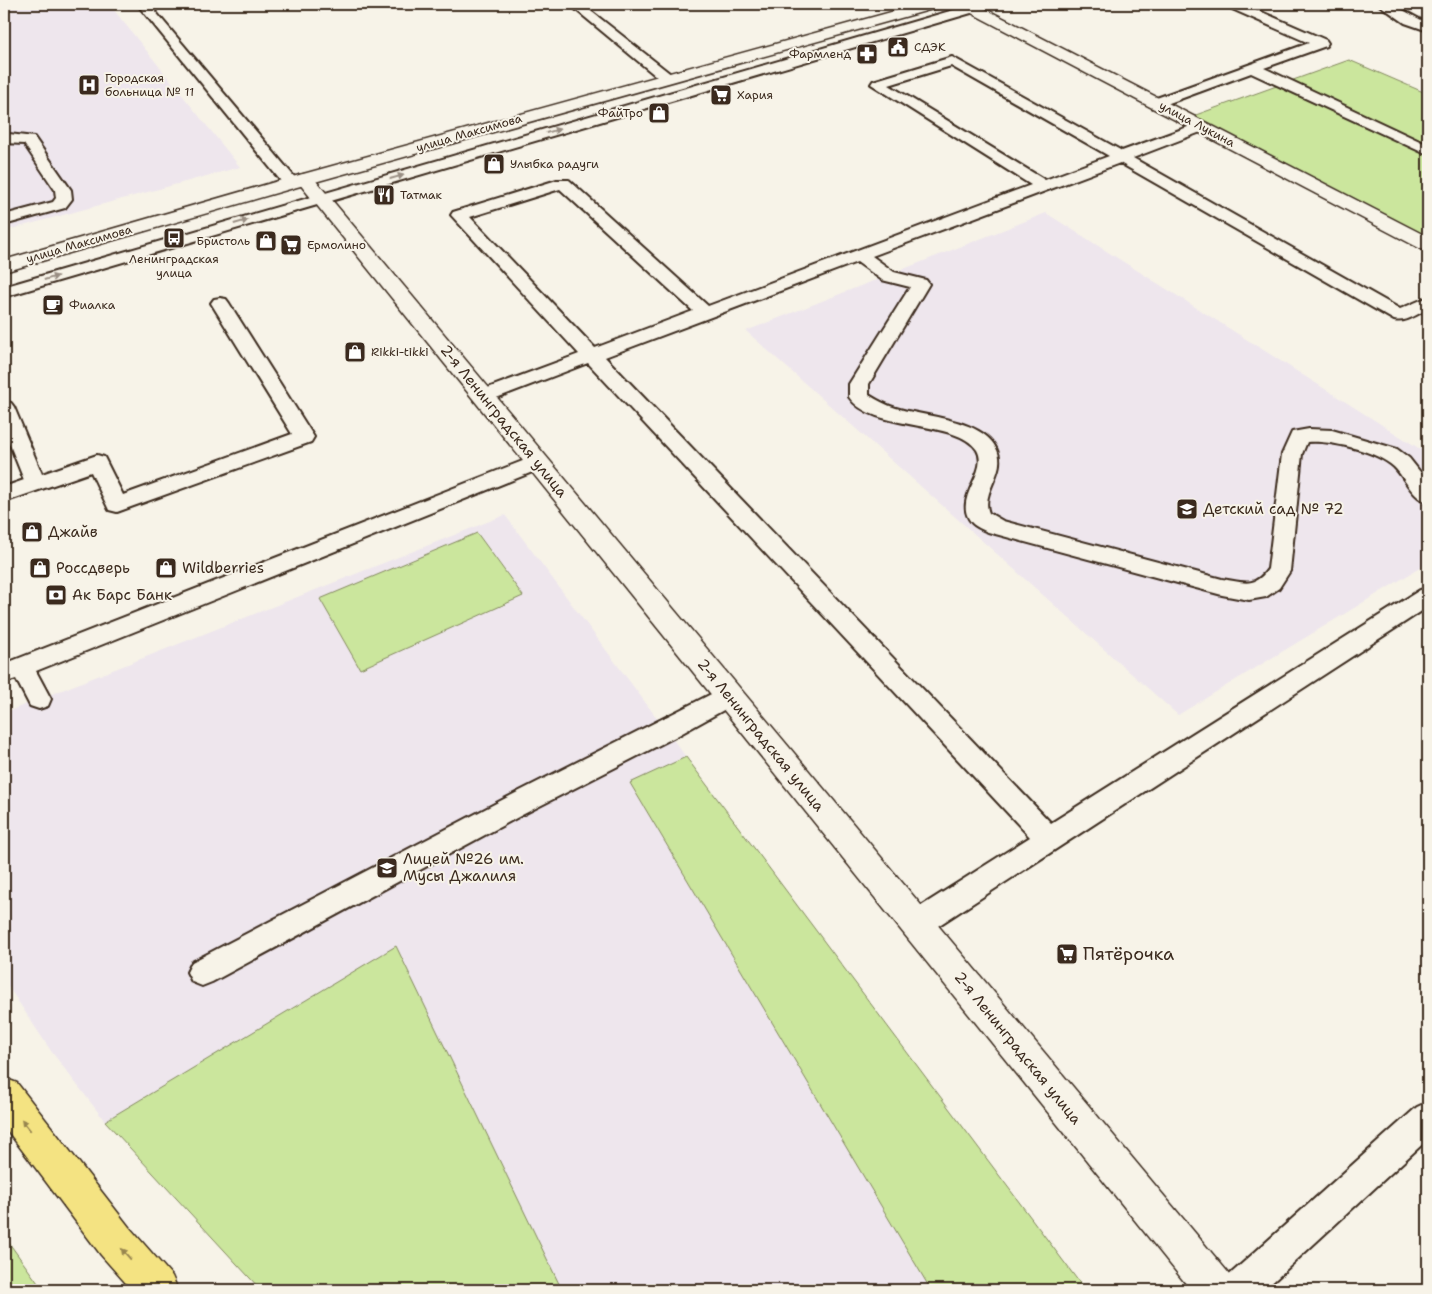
<svg xmlns="http://www.w3.org/2000/svg" width="1432" height="1294" viewBox="0 0 1432 1294" font-family="'Shantell Sans',sans-serif">
<style>
.built{fill:#eee6ed}
.green{fill:#cbe69d;stroke:#83885e}
.lines{fill:none;stroke-linecap:round;stroke-linejoin:round}
.service-casing{stroke:#3b2a1e;stroke-width:4}
.minor-casing{stroke:#3b2a1e;stroke-width:3}
.tertiary-casing{stroke:#3b2a1e;stroke-width:3}
.secondary-casing{stroke:#3b2a1e;stroke-width:3}
.primary-casing{stroke:#3b2a1e;stroke-width:3}
.service{fill:#f7f3e8;fill-rule:evenodd}
.minor{fill:#f7f3e8;fill-rule:evenodd}
.tertiary{fill:#f7f3e8;fill-rule:evenodd}
.secondary{fill:#f7f3e8;fill-rule:evenodd}
.primary{fill:#f4e382;fill-rule:evenodd}
.oneway{fill:#998e83}
.oneway2{fill:#988650}
.labels{text-anchor:middle;stroke-width:4;stroke-linejoin:round;paint-order:stroke}
.far-poi-label{font-size:12px;fill:#3b2a1e;stroke:#f7f3e8;text-anchor:start}
.far-street-label{font-size:12px;fill:#3b2a1e;stroke:#f7f3e8}
.street-label{font-size:15px;fill:#3b2a1e;stroke:#f7f3e8}
.poi-label{font-size:15px;fill:#3b2a1e;stroke:#f7f3e8;text-anchor:start}
.near-poi-label{font-size:18px;fill:#3b2a1e;stroke:#f7f3e8;text-anchor:start}
</style>
<rect width="100%" height="100%" fill="#f7f3e8"/>
<filter id="ink" filterUnits="userSpaceOnUse"><feTurbulence type="fractalNoise" baseFrequency=".02" numOctaves="2"/><feDisplacementMap in="SourceGraphic" scale="10" xChannelSelector="R" yChannelSelector="G"/><feConvolveMatrix kernelMatrix="1 2 1 2 8 2 1 2 1" color-interpolation-filters="sRGB"/></filter>
<g filter="url(#ink)">
<path class="built" d="M4,4H109L240,167L4,231Z
M1046,213L1428,454V563L1178,715L746,331Z
M505,515L1085,1290H261L105,1121L51,1051L4,980V713Z"/>
<path class="green" d="M1349,60L1428,94V238L1193,116Z
M477,533L523,596L360,669L320,599Z
M686,757L1085,1290H931L630,783Z
M396,946L562,1290H261L105,1121Z
M4,1236L43,1290H4Z"/>
<g class="lines">
<g class="service-casing">
<path id="service" d="M137,4H149L297,180L299,183L297,186H285Z
M569,4H582L672,75L674,78L672,81H662Z
M974,4L978,5L980,8L978,11L4,297V284L10,285Z
M1231,4H1249L1248,6L1326,40L1328,43L1326,46L1264,68L1428,145V155L1251,73L1161,106H1151L1149,103L1151,100L1309,43L1232,9L1230,6Z
M1378,4C1399,4 1409,15 1428,23V31L1405,23Z
M952,57L1122,151L1196,124H1206L1208,127L1206,130L1133,158L1400,309L1428,297V309C1417,314 1406,323 1394,320L1120,163L872,256L894,272L926,280L929,284L869,384V395C877,400 886,405 896,408C925,417 984,419 997,450C1007,472 980,492 989,513L1003,521L1222,579C1243,582 1254,589 1268,569L1282,454L1292,432L1309,429L1332,430L1397,449L1409,458L1428,482V502C1412,498 1406,479 1394,467C1377,451 1330,440 1307,442L1302,454L1290,571L1279,588L1266,597L1249,600L1222,595L988,532C983,530 976,527 972,523C951,499 990,472 977,450C957,419 872,432 849,397V384L910,287L882,280L857,262L605,357L1051,823L1420,590L1428,588V607L927,933L917,937L907,933L903,924L907,915L1030,837L588,363L491,400L484,402L477,400L474,396L477,392L579,354L451,215L453,212L557,180H569L708,306L1031,185L871,84L873,81ZM951,66L1109,156L1045,180L889,85ZM560,189L693,311L595,348L470,217Z
M9,134L34,137L71,190L72,199L65,208L4,225V215L53,202L56,198L55,190L24,144L4,143V135Z
M220,298L226,299L229,303L314,437L311,442L117,512L109,510L91,472L4,502V487L24,480L4,430V401L11,403L14,407L42,474L97,455L104,457L123,495L292,434L211,303L214,299Z
M538,455L545,457L548,462L545,467L36,671L51,699L48,706L39,709L30,706L16,679L4,683V664Z
M729,685L738,688L741,695L738,702L675,737L522,815L212,982L202,986L192,982L187,972L192,962L504,799Z
M1428,1102V1139L1264,1290H1221L1226,1278L1417,1107Z"/>
</g>
<g class="minor-casing">
<path id="minor" d="M305,174L311,175L1231,1276L1237,1290H1191L299,183L296,179L299,175Z"/>
</g>
<g class="tertiary-casing">
<path id="tertiary" d="M958,4H976L1428,237V251L1421,249L960,7Z"/>
</g>
<g class="secondary-casing">
<path id="secondary" d="M920,4H942L940,7L297,187L4,272V260L285,179Z"/>
</g>
<g class="primary-casing">
<path id="primary" d="M4,1078L17,1083L129,1227L172,1276L178,1290H132L101,1255L4,1126Z"/>
</g>
<use href="#service" class="service"/>
<use href="#minor" class="minor"/>
<use href="#tertiary" class="tertiary"/>
<use href="#secondary" class="secondary"/>
<use href="#primary" class="primary"/>
</g>
<defs><path id="oneway-solid" d="M-6-.8H1V-3.2L6.5 0L1 3.2V.8H-6Z" transform="scale(1.25)"/></defs>
<g class="oneway">
<use href="#oneway-solid" transform="translate(553 131) rotate(-16)"/>
<use href="#oneway-solid" transform="translate(397 177) rotate(-16)"/>
<use href="#oneway-solid" transform="translate(241 222) rotate(-16)"/>
<use href="#oneway-solid" transform="translate(51 278) rotate(-16)"/>
</g>
<g class="oneway2">
<use href="#oneway-solid" transform="translate(26 1125) rotate(-128)"/>
<use href="#oneway-solid" transform="translate(126 1254) rotate(-131)"/>
</g>
</g>
<defs>
<g id="civic-square" transform="scale(1.125)"><rect x="-9" y="-9" width="18" height="18" rx="4" fill="#3b2a1e" stroke="#f7f3e8"/><path d="M-.6-6.5H3V-4.5H.6V-3L4-1V1h2V6H-6V1h2V-1L-.6-3ZM-1.2 2.5V6h2.4V2.5Z" fill="#fff"/></g>
<g id="pharmacy-square" transform="scale(1.125)"><rect x="-9" y="-9" width="18" height="18" rx="4" fill="#3b2a1e" stroke="#f7f3e8"/><path d="M-2-6h4v4h4v4h-4v4h-4v-4h-4v-4h4Z" fill="#fff"/></g>
<g id="hospital-square" transform="scale(1.125)"><rect x="-9" y="-9" width="18" height="18" rx="4" fill="#3b2a1e" stroke="#f7f3e8"/><path d="M-5-5h3v3.5h4V-5h3V5h-3V1.5h-4V5h-3Z" fill="#fff"/></g>
<g id="supermarket-square" transform="scale(1.125)"><rect x="-9" y="-9" width="18" height="18" rx="4" fill="#3b2a1e" stroke="#f7f3e8"/><path d="M-6-5.5h2.5l.6 2H6L4.5 2H-2.5L-4.4-4H-6ZM-1.5 3.2a1.3 1.3 0 1 0 .1 0ZM3 3.2a1.3 1.3 0 1 0 .1 0Z" fill="#fff"/></g>
<g id="shop-square" transform="scale(1.125)"><rect x="-9" y="-9" width="18" height="18" rx="4" fill="#3b2a1e" stroke="#f7f3e8"/><path d="M-5-2.5h2.3a2.7 3.5 0 0 1 5.4 0H5L5.5 6h-11ZM-1.5-2.5h3a1.5 2.3 0 0 0-3 0Z" fill="#fff"/></g>
<g id="restaurant-square" transform="scale(1.125)"><rect x="-9" y="-9" width="18" height="18" rx="4" fill="#3b2a1e" stroke="#f7f3e8"/><path d="M-5-6h1v4h1v-4h1v4h1v-4h1v5L-1.5 .5V6h-2V.5L-5-1ZM5-6V6H3V1.5H1.5Q1.5-4 5-6Z" fill="#fff"/></g>
<g id="bus-square" transform="scale(1.125)"><rect x="-9" y="-9" width="18" height="18" rx="4" fill="#3b2a1e" stroke="#f7f3e8"/><path d="M-5-6H5V4H4V6H2V4H-2V6H-4V4H-5ZM-3.5-4V0h7V-4ZM-3.5 1.2v1.5H-2V1.2ZM2 1.2v1.5H3.5V1.2Z" fill="#fff"/></g>
<g id="cafe-square" transform="scale(1.125)"><rect x="-9" y="-9" width="18" height="18" rx="4" fill="#3b2a1e" stroke="#f7f3e8"/><path d="M-5.5-4.5H6V0H3Q3 3.5 0 3.5H-2.5Q-5.5 3.5-5.5 0ZM3-3.2v2h1.7v-2ZM-6 4.5H4V6H-6Z" fill="#fff"/></g>
<g id="school-square" transform="scale(1.125)"><rect x="-9" y="-9" width="18" height="18" rx="4" fill="#3b2a1e" stroke="#f7f3e8"/><path d="M0-5L7-2L0 1L-7-2ZM-4 1L0 2.5L4 1V4Q0 6-4 4Z" fill="#fff"/></g>
<g id="bank-square" transform="scale(1.125)"><rect x="-9" y="-9" width="18" height="18" rx="4" fill="#3b2a1e" stroke="#f7f3e8"/><path d="M-6-4H6V4H-6ZM0-2.3a2.3 2.3 0 1 0 0 4.6a2.3 2.3 0 1 0 0-4.6Z" fill="#fff"/></g>
</defs>
<g fill-rule="evenodd">
<use href="#civic-square" x="898" y="47"/>
<use href="#pharmacy-square" x="867" y="54"/>
<use href="#hospital-square" x="89" y="85"/>
<use href="#supermarket-square" x="721" y="95"/>
<use href="#shop-square" x="659" y="113"/>
<use href="#shop-square" x="494" y="164"/>
<use href="#restaurant-square" x="384" y="195"/>
<use href="#bus-square" x="174" y="238"/>
<use href="#shop-square" x="266" y="241"/>
<use href="#supermarket-square" x="291" y="245"/>
<use href="#cafe-square" x="53" y="305"/>
<use href="#shop-square" x="355" y="352"/>
<use href="#school-square" x="1187" y="509"/>
<use href="#shop-square" x="32" y="532"/>
<use href="#shop-square" x="40" y="568"/>
<use href="#shop-square" x="166" y="568"/>
<use href="#bank-square" x="56" y="595"/>
<use href="#school-square" x="387" y="868"/>
<use href="#supermarket-square" x="1067" y="954"/>
</g>
<g class="labels">
<g class="far-poi-label">
<text x="914" y="51">СДЭК</text>
<text x="851" y="58" text-anchor="end">Фармленд</text>
<text x="105" y="82">Городская<tspan x="105" dy="14">больница № 11</tspan></text>
<text x="737" y="99">Хария</text>
<text x="643" y="117" text-anchor="end">ФайТро</text>
<text x="510" y="168">Улыбка радуги</text>
<text x="400" y="199">Татмак</text>
<text x="250" y="245" text-anchor="end">Бристоль</text>
<text x="307" y="249">Ермолино</text>
<text x="174" y="263" text-anchor="middle">Ленинградская<tspan x="174" dy="14">улица</tspan></text>
<text x="69" y="309">Фиалка</text>
<text x="371" y="356">Rikki-tikki</text>
</g>
<g class="far-street-label">
<text transform="translate(1197 124) rotate(28)" y="4">улица Лукина</text>
<text transform="translate(469 133) rotate(-16)" y="4">улица Максимова</text>
<text transform="translate(79 244) rotate(-16)" y="4">улица Максимова</text>
</g>
<g class="street-label">
<text transform="translate(504 421) rotate(51)" y="5">2-я Ленинградская улица</text>
<text transform="translate(761 735) rotate(51)" y="5">2-я Ленинградская улица</text>
<text transform="translate(1018 1048) rotate(51)" y="5">2-я Ленинградская улица</text>
</g>
<g class="poi-label">
<text x="1203" y="514">Детский сад № 72</text>
<text x="48" y="537">Джайв</text>
<text x="56" y="573">Россдверь</text>
<text x="182" y="573">Wildberries</text>
<text x="72" y="600">Ак Барс Банк</text>
<text x="403" y="864">Лицей №26 им.<tspan x="403" dy="17">Мусы Джалиля</tspan></text>
</g>
<g class="near-poi-label">
<text x="1083" y="960">Пятёрочка</text>
</g>
</g>
<rect width="1432" height="1294" fill="none" stroke="#f7f3e8" stroke-width="20"/>
<rect x="10" y="10" width="1412" height="1274" fill="none" stroke="#3b2a1e" stroke-width="2" filter="url(#ink)"/>
</svg>
